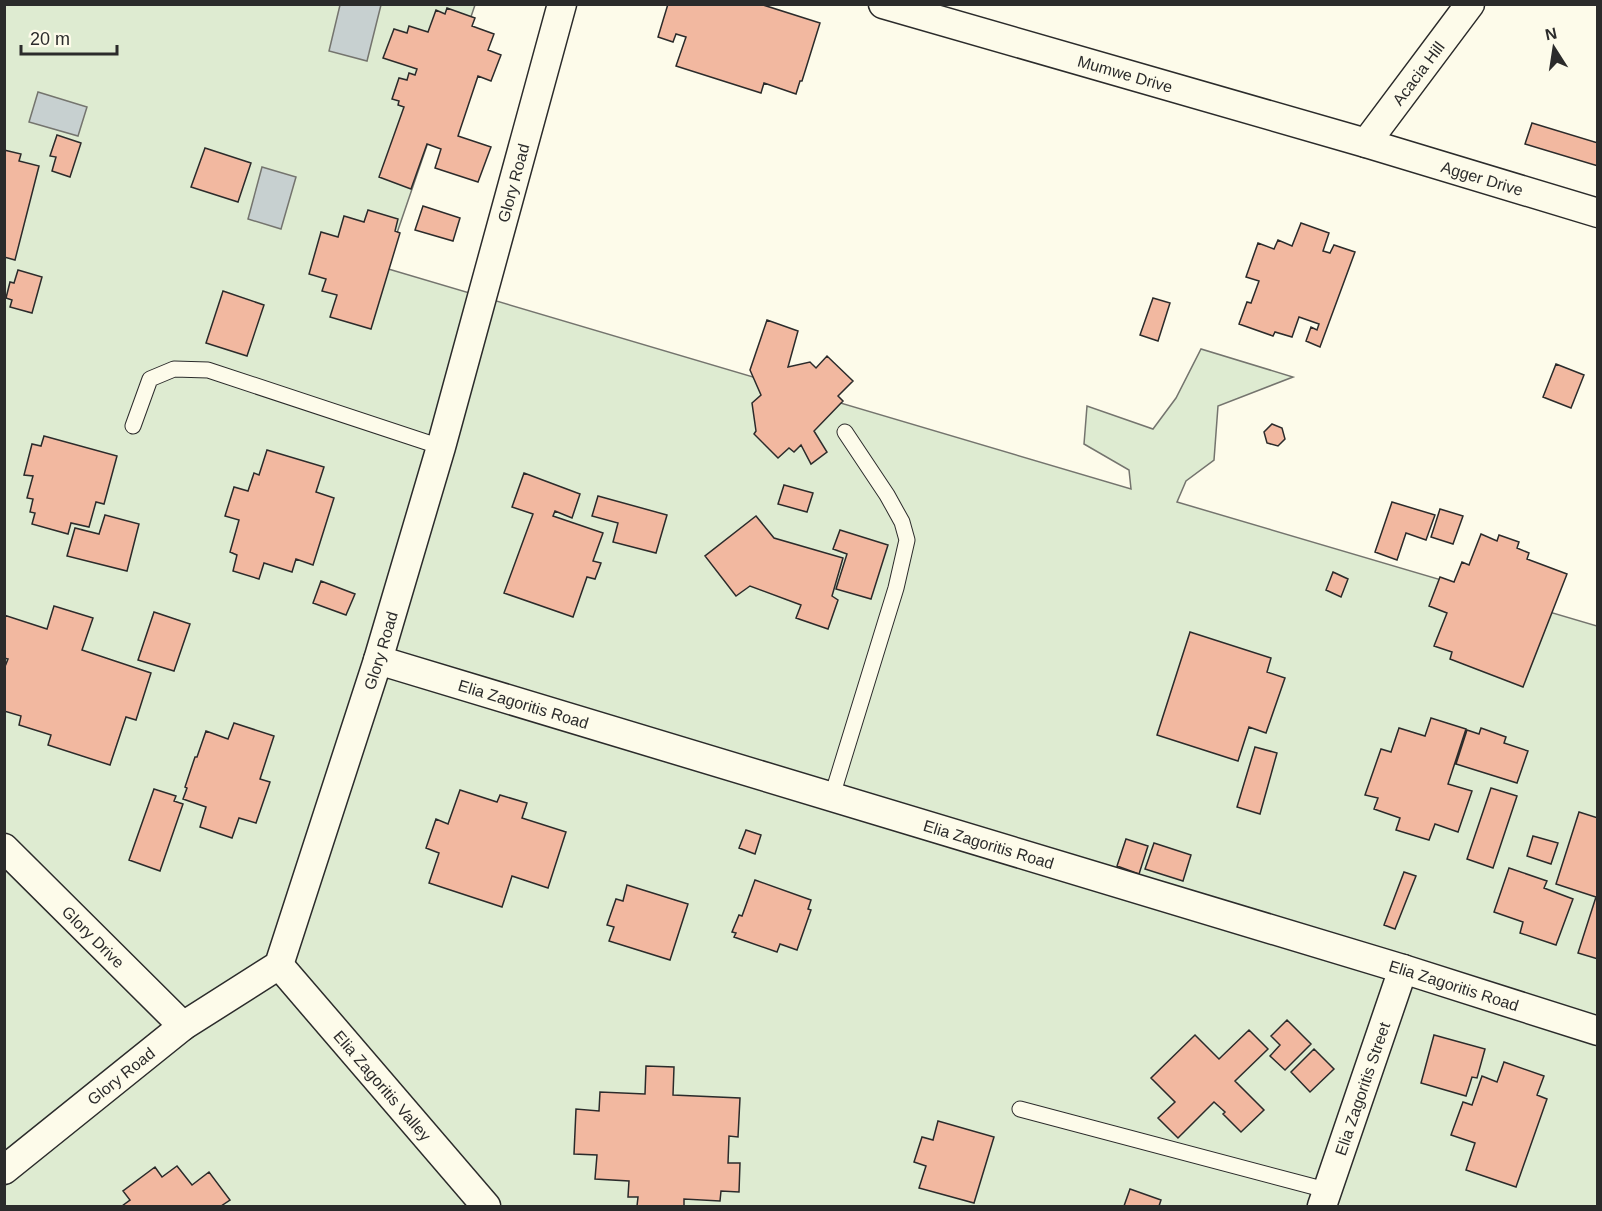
<svg xmlns="http://www.w3.org/2000/svg" width="1602" height="1211" viewBox="0 0 1602 1211" font-family="Arial,sans-serif">
<style>
.green{fill:#deebd1;stroke:#74746e;stroke-width:1.5}
.water{fill:#c7d0d0;stroke:#74746e;stroke-width:1.5}
.building{fill:#f2b8a0;stroke:#2b2b2b;stroke-width:1.5}
.lines{fill:none;stroke-linecap:round;stroke-linejoin:round}
.service-casing{stroke:#2b2b2b;stroke-width:17}
.minor-casing{stroke:#2b2b2b;stroke-width:31}
.service{stroke:#fdfbea;stroke-width:15}
.minor{stroke:#fdfbea;stroke-width:28}
.labels{text-anchor:middle;stroke-width:4.5;stroke-linejoin:round;paint-order:stroke}
.street-label{font-size:16px;fill:#2b2b2b;stroke:#fdfbea}
</style>
<rect width="100%" height="100%" fill="#fdfbea"/>
<path class="green" d="M5,5H475L385,268L1131,489L1129,470L1084,444L1087,406L1153,429L1176,398L1201,349L1293,377L1218,406L1214,460L1186,481L1177,502L1597,626V1206H5Z"/>
<path class="water" d="M340,5H381L367,61L329,51Z
M38,92L87,107L78,136L29,122Z
M262,167L296,177L281,229L248,219Z"/>
<path class="building" d="M668,4H760L820,23L802,81H800L796,94L764,83L761,93L676,66L686,37L676,34L673,42L658,37Z
M447,8L475,18L472,26L494,34L488,50L501,55L491,81L478,76L458,136L491,147L478,182L435,168L441,149L427,144L411,189L379,177L404,107L398,105L399,101L392,99L399,78L407,80L409,73L415,75L417,69L383,58L394,29L407,33L409,26L428,32L436,10L445,14Z
M1532,123L1598,143V166L1525,144Z
M57,135L81,143L70,177L52,171L56,157L50,156Z
M205,148L251,163L238,202L191,187Z
M4,150L21,154L19,161L39,166L15,260L4,257Z
M423,206L460,218L453,241L415,230Z
M368,210L398,219L395,231L400,233L371,329L330,317L337,295L322,291L326,279L309,274L321,232L338,237L344,216L364,222Z
M1301,223L1329,233L1323,251L1330,253L1334,245L1355,252L1320,347L1306,341L1311,327L1317,330L1319,324L1299,317L1292,337L1275,332L1273,336L1239,324L1247,302L1251,303L1259,281L1246,277L1258,243L1274,249L1278,240L1292,246Z
M18,270L42,277L32,313L10,307L12,300L6,298L10,282L14,283Z
M223,291L264,305L247,356L206,343Z
M1153,298L1170,303L1158,341L1140,335Z
M767,320L798,331L788,367L810,362L816,368L827,356L853,381L838,396L843,401L814,431L827,452L811,464L801,445L794,452L789,448L778,458L754,434L756,431L752,403L761,395L750,370Z
M1556,364L1584,375L1571,408L1543,397Z
M1272,424L1282,428L1285,439L1278,446L1267,443L1264,432Z
M44,436L117,456L104,504L96,502L89,527L71,523L68,534L32,524L35,513L30,512L33,499L27,498L33,476L24,475L32,444L41,446Z
M267,450L324,467L316,492L334,498L313,565L296,559L292,572L264,563L259,579L233,571L237,555L230,552L239,520L225,516L234,487L248,491L254,473L259,475Z
M524,473L580,494L572,518L555,511L553,516L603,533L593,561L601,563L595,579L587,577L573,617L504,593L533,514L512,507Z
M784,485L813,493L807,512L778,504Z
M598,496L667,515L656,553L613,542L618,523L592,516Z
M1392,502L1435,515L1426,540L1406,533L1397,560L1375,552Z
M1440,509L1463,516L1453,544L1431,537Z
M105,515L139,524L127,571L67,556L75,528L99,534Z
M756,516L774,538L843,558L832,596L838,600L828,629L796,618L801,605L750,586L736,596L705,556Z
M840,530L888,545L871,599L836,589L847,554L833,549Z
M1481,534L1497,541L1499,535L1519,542L1517,548L1529,553L1527,559L1567,574L1523,687L1450,659L1452,652L1434,646L1447,613L1429,606L1440,577L1454,582L1462,562L1469,565Z
M1333,572L1348,579L1341,597L1326,590Z
M321,581L355,594L346,615L313,603Z
M54,606L93,618L82,650L151,673L136,720L126,717L110,765L48,745L51,735L19,725L21,716L4,711V669L8,659L4,658V615L47,629Z
M154,612L190,624L174,671L138,660Z
M1190,632L1271,658L1267,672L1285,678L1266,733L1249,727L1238,761L1157,735Z
M1431,718L1466,729L1448,784L1472,791L1458,832L1435,824L1429,840L1396,830L1400,818L1374,809L1378,798L1365,795L1381,749L1391,752L1399,728L1425,736Z
M234,723L274,736L260,779L270,782L256,823L239,818L232,838L200,827L206,807L183,799L187,788L185,787L195,757H197L206,731L228,739Z
M1481,728L1506,737L1504,743L1528,751L1517,783L1456,764L1467,730L1479,734Z
M1255,747L1277,753L1260,814L1237,807Z
M1491,788L1517,796L1493,868L1467,859Z
M154,789L176,796L174,801L183,804L160,871L129,860Z
M460,790L497,802L500,795L527,803L522,818L566,832L548,888L512,876L502,907L429,883L439,853L426,848L436,819L448,824Z
M1579,812L1598,818V959L1578,953L1596,897L1556,884Z
M746,830L761,835L755,854L739,848Z
M1533,836L1558,843L1551,864L1527,856Z
M1126,839L1148,846L1139,874L1117,866Z
M1154,843L1191,855L1183,881L1145,869Z
M1509,868L1547,881L1544,888L1573,899L1556,945L1520,933L1523,922L1494,912Z
M1404,872L1416,876L1395,929L1384,925Z
M755,880L811,900L808,909L811,910L797,950L780,944L777,952L734,937L736,933L732,932L739,915L742,916Z
M627,885L688,904L670,960L609,941L614,927L607,925L616,899L623,901Z
M1287,1020L1311,1044L1285,1070L1270,1056L1280,1045L1271,1036Z
M1249,1030L1268,1049L1235,1081L1264,1110L1241,1132L1223,1114L1225,1112L1214,1102L1178,1138L1158,1118L1175,1102L1151,1078L1195,1035L1219,1059Z
M1434,1035L1485,1049L1477,1078L1472,1077L1466,1096L1421,1083Z
M1314,1049L1334,1069L1310,1092L1291,1072Z
M1504,1062L1544,1076L1537,1095L1547,1099L1516,1187L1466,1170L1475,1143L1451,1135L1463,1102L1472,1105L1482,1076L1497,1082Z
M646,1066L674,1067L673,1095L740,1098L738,1137L729,1136L728,1163H740L739,1192L721,1191L720,1201L684,1199V1206H637L638,1197H628L629,1181L595,1179L597,1155L574,1154L576,1109L599,1111L600,1092L645,1094Z
M938,1121L994,1137L974,1203L919,1188L926,1166L914,1162L922,1137L933,1140Z
M177,1166L192,1185L209,1172L230,1200L221,1206H122L130,1200L123,1191L155,1167L162,1177Z
M1130,1189L1161,1200L1159,1206H1124Z"/>
<g class="lines">
<g class="service-casing">
<path id="service" d="M133,426L150,379L174,369L208,370L441,447
M832,796L896,588L907,540L902,522L887,495L845,432
M1020,1109L1326,1190"/>
</g>
<g class="minor-casing">
<g id="minor">
<path id="s1" d="M883,4L1366,143L1598,213"/>
<path id="s2" d="M1366,143L1470,4"/>
<path id="s3" d="M378,660L1403,969L1598,1031"/>
<path id="s4" d="M4,848L183,1026"/>
<path id="s5" d="M279,965L486,1206"/>
<path id="s6" d="M4,1170L183,1026L279,965L378,660L441,447L562,4"/>
<path id="s7" d="M1322,1206L1403,969"/>
</g>
</g>
<use href="#service" class="service"/>
<use href="#minor" class="minor"/>
</g>
<g class="labels">
<g class="street-label">
<text dy="6" stroke="none"><textPath href="#s1" startOffset="252">Mumwe Drive</textPath></text>
<text dy="6" stroke="none"><textPath href="#s2" startOffset="87">Acacia Hill</textPath></text>
<text dy="6" stroke="none"><textPath href="#s1" startOffset="624">Agger Drive</textPath></text>
<text dy="6" stroke="none"><textPath href="#s6" startOffset="1160">Glory Road</textPath></text>
<text dy="6" stroke="none"><textPath href="#s6" startOffset="674">Glory Road</textPath></text>
<text dy="6" stroke="none"><textPath href="#s3" startOffset="152">Elia Zagoritis Road</textPath></text>
<text dy="6" stroke="none"><textPath href="#s3" startOffset="638">Elia Zagoritis Road</textPath></text>
<text dy="6" stroke="none"><textPath href="#s4" startOffset="126">Glory Drive</textPath></text>
<text dy="6" stroke="none"><textPath href="#s3" startOffset="1124">Elia Zagoritis Road</textPath></text>
<text dy="6" stroke="none"><textPath href="#s6" startOffset="150">Glory Road</textPath></text>
<text dy="6" stroke="none"><textPath href="#s5" startOffset="159">Elia Zagoritis Valley</textPath></text>
<text dy="6" stroke="none"><textPath href="#s7" startOffset="124">Elia Zagoritis Street</textPath></text>
</g>
</g>
<rect width="1602" height="1211" fill="none" stroke="#2b2b2b" stroke-width="12"/>
<g transform="translate(1554 48) rotate(348)" stroke="#fdfbea" stroke-width="4.5" paint-order="stroke">
<path d="M0-4.5L10 22L0 15L-10 22Z" fill="#2b2b2b"/>
<text y="-9" font-size="16" font-weight="bold" text-anchor="middle" fill="#2b2b2b">N</text>
</g>
<path d="M21 45v9h96v-9" fill="none" stroke="#2b2b2b" stroke-width="3"/>
<text x="30" y="45" font-size="18" fill="#2b2b2b" stroke="#fdfbea" stroke-width="4.5" paint-order="stroke">20 m</text>
</svg>
